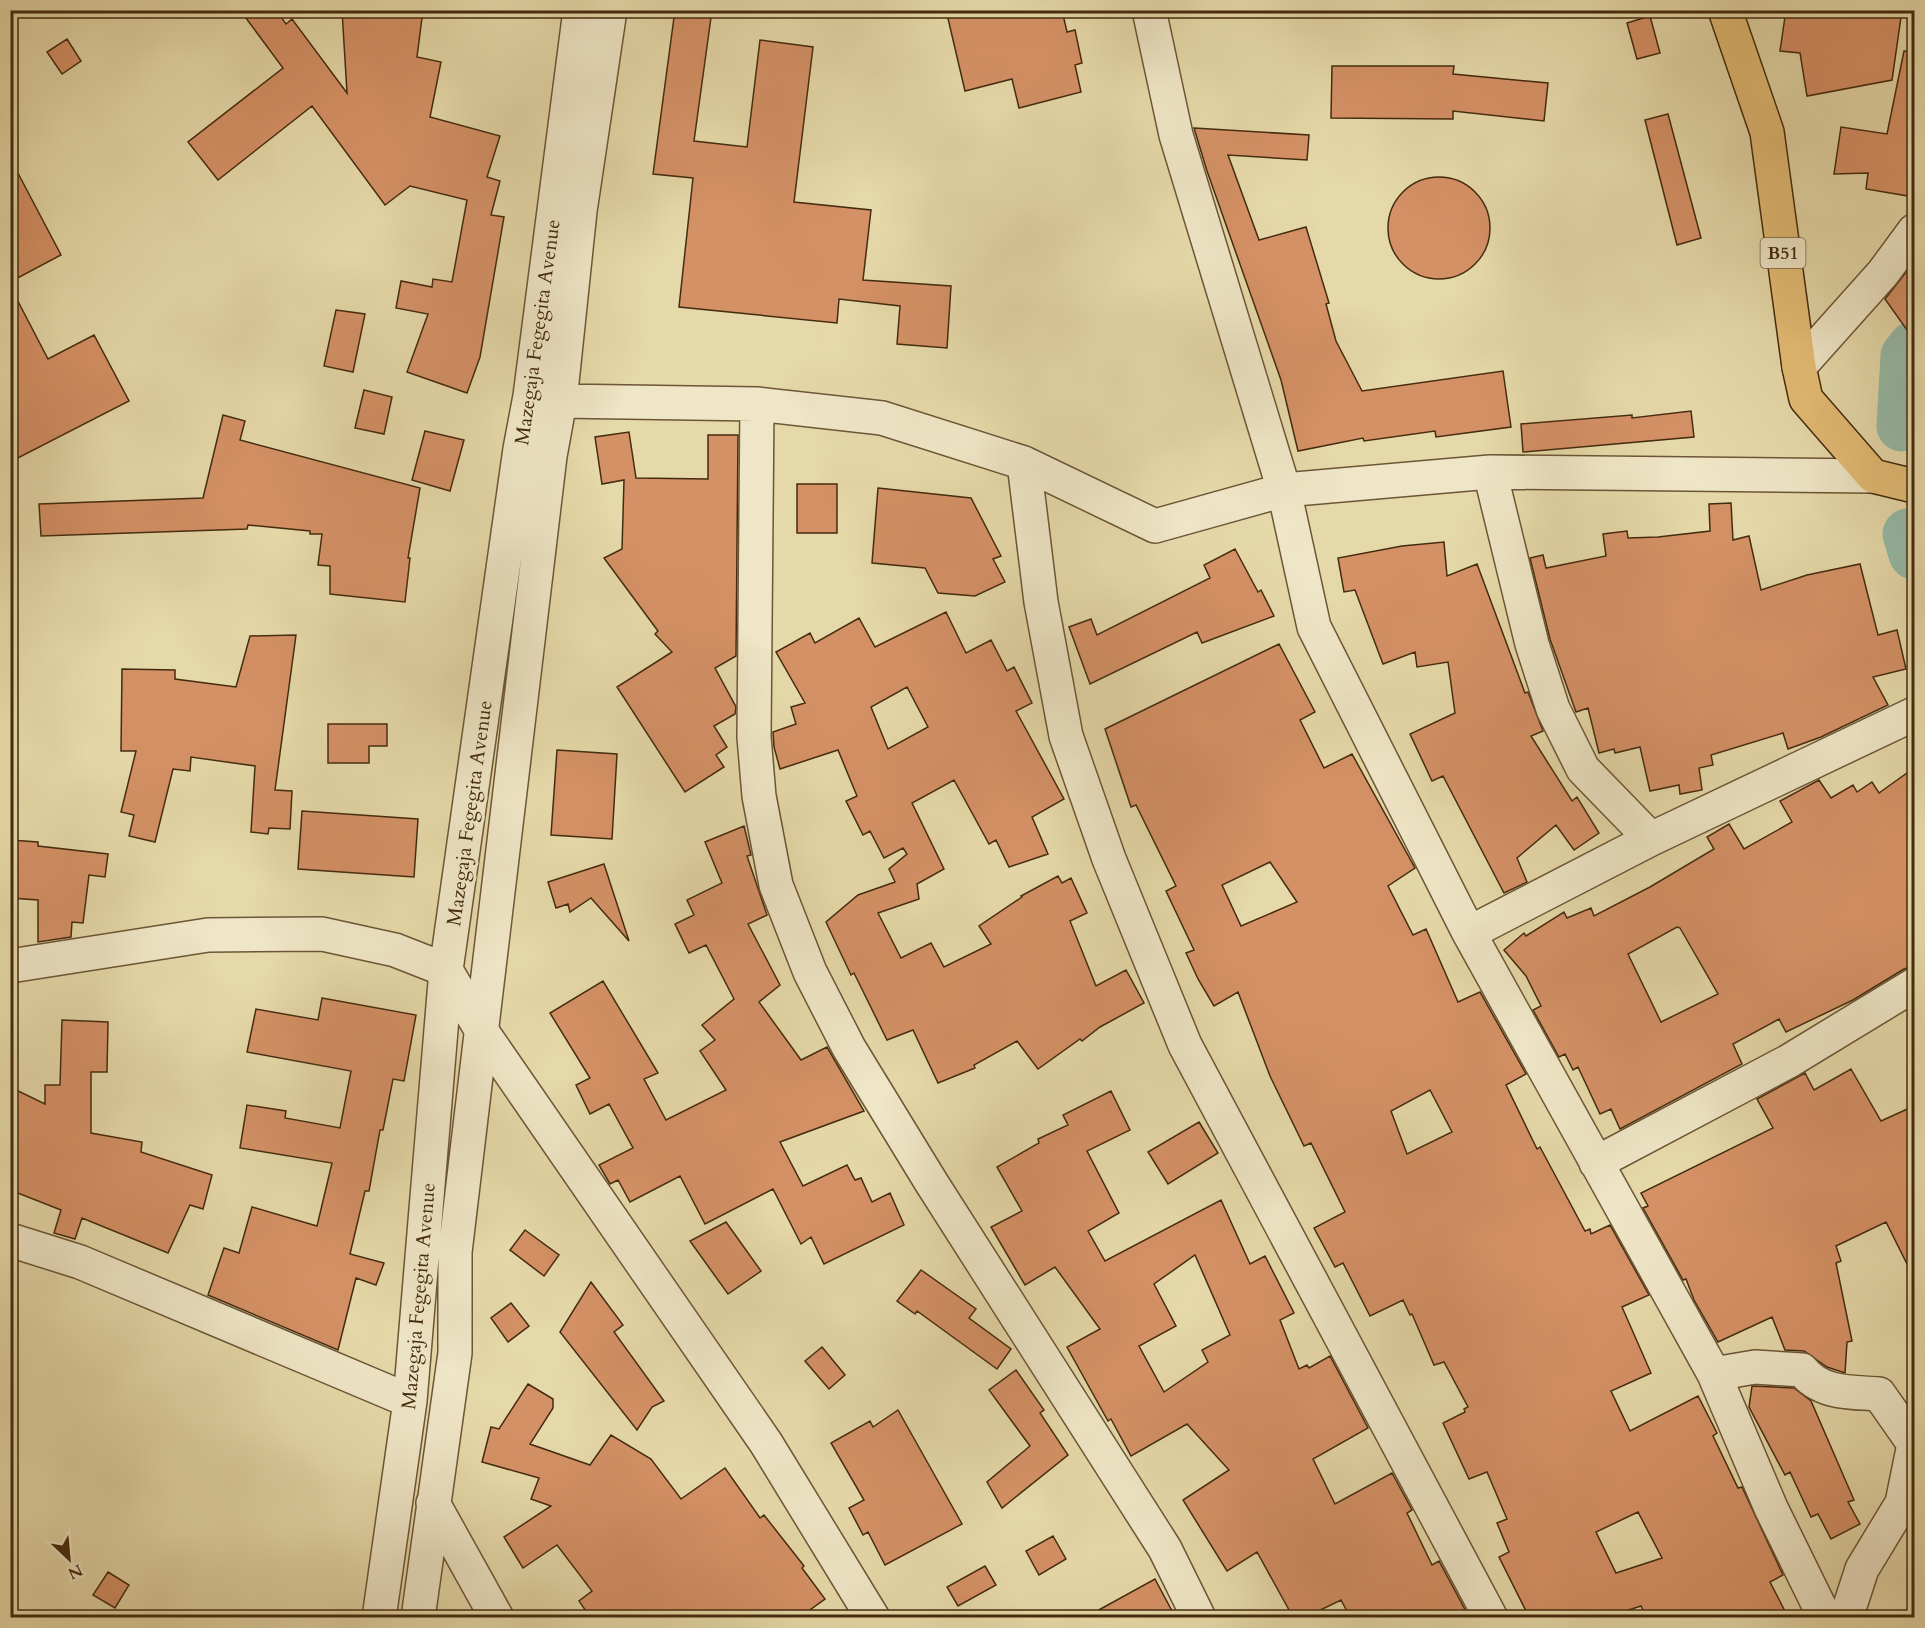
<svg xmlns="http://www.w3.org/2000/svg" width="1925" height="1628" viewBox="0 0 1925 1628" font-family="Cardo,serif">
<style>
.lines{fill:none;stroke-linecap:round;stroke-linejoin:round}
.river{stroke:#96baa7;stroke-width:51}
.building{fill:#d59166;stroke:#442b0f;stroke-width:1.5;fill-rule:evenodd}
.minor-casing{stroke:#6c5636;stroke-width:36}
.highway-casing{stroke:#442b0f;stroke-width:36}
.minor{stroke:#efe6c7;stroke-width:33}
.highway{stroke:#e3bc74;stroke-width:33}
.labels{text-anchor:middle;stroke-width:6;stroke-linejoin:round;paint-order:stroke}
.shield{fill:#efe6c7;stroke:#776346;stroke-width:1.5}
.shield-label{font-size:18px;font-weight:bold;fill:#442b0f}
.street-label{font-size:20px;fill:#442b0f;stroke:#efe6c7}
</style>
<rect width="100%" height="100%" fill="#e6d9a9"/>
<filter id="stains"><feTurbulence type="fractalNoise" baseFrequency=".00333" numOctaves="4"/><feColorMatrix values="0 0 0 0 .2 0 0 0 0 .09 0 0 0 0 .02 0 0 0 .5 -.17"/></filter>
<radialGradient id="worn" r=".72"><stop offset=".6" stop-color="#630" stop-opacity="0"/><stop offset="1" stop-color="#630" stop-opacity=".3"/></radialGradient>
<g class="lines">
<path class="river" d="M1902,426L1906,356L1914,346
M1908,534L1914,554"/>
</g>
<path class="building" d="M240,10H276L286,24L292,19L347,93L342,10H423L417,57L441,62L430,117L500,136L487,177L500,181L491,215L504,217L480,357L467,393L407,372L428,314L396,308L401,281L432,287L433,279L452,282L467,200L410,186L385,205L312,106L218,180L188,142L283,68Z
M675,10H712L694,141L747,147L760,40L813,47L794,202L871,210L863,280L951,286L947,348L897,344L900,306L839,299L837,323L679,307L693,178L653,174Z
M946,10H1062L1067,32L1075,30L1082,63L1075,65L1081,92L1019,108L1012,79L965,91Z
M1786,10H1902L1892,80L1807,96L1800,53L1780,51Z
M1650,16L1660,53L1637,59L1627,23Z
M67,39L81,61L62,74L47,52Z
M1904,51L1914,52V197L1866,189L1868,173L1834,174L1841,127L1887,134Z
M1332,66H1454L1453,74L1548,83L1544,121L1453,111V119L1331,118Z
M1668,114L1701,238L1677,245L1645,120Z
M1194,128L1309,135L1307,160L1228,155L1259,240L1306,227L1329,303L1326,304L1336,341L1362,391L1503,371L1511,427L1436,437L1435,431L1364,441L1363,438L1298,451L1281,380L1207,171Z
M10,158L61,255L10,282Z
M1388 228a51 51 0 1 1 102 0a51 51 0 1 1-102 0Z
M1914,262V340L1885,299Z
M10,286L48,359L94,335L129,401L10,462Z
M336,310L365,314L353,372L324,366Z
M364,390L392,397L384,434L355,428Z
M1691,411L1694,437L1523,452L1521,424L1632,415V418Z
M223,415L245,421L240,440L420,488L408,558H410L405,602L330,594V566L318,565L322,534H310V531L248,525L247,529L41,536L39,504L203,498Z
M425,431L464,440L450,491L412,480Z
M629,432L636,478L708,479V435H738L736,656L715,668L736,707L735,714L714,726L727,747L716,755L724,767L685,792L617,687L672,652L655,634L658,631L604,558L622,549L624,480L602,484L595,437Z
M797,484H837V533H797Z
M878,488L971,498L1001,556L993,559L1005,582L975,596L938,593L925,568L872,563Z
M1731,503L1733,540L1749,536L1761,590L1807,575L1860,564L1878,635L1897,630L1906,669L1873,677L1888,705L1821,737L1788,749L1783,733L1711,755L1713,765L1699,768L1702,790L1680,794L1679,785L1650,791L1640,747L1615,753L1614,749L1599,753L1588,708L1576,712L1550,639L1530,558L1543,555L1546,568L1606,556L1603,534L1627,531L1628,538L1658,537L1710,531L1709,504Z
M1444,542L1447,576L1477,564L1525,693L1528,692L1543,731L1531,736L1572,801L1577,797L1599,833L1574,850L1556,825L1517,858L1527,882L1504,893L1443,776L1432,781L1410,734L1455,713L1448,662L1417,667L1415,652L1383,664L1355,590L1344,592L1338,558L1402,546Z
M1235,549L1258,592L1261,590L1274,616L1202,643L1197,632L1090,684L1069,627L1091,619L1097,635L1210,578L1204,565Z
M946,612L966,653L991,640L1007,671L1014,667L1032,703L1016,711L1064,799L1032,817L1048,854L1009,867L996,840L989,844L954,780L912,803L944,869L917,884L919,899L878,913L901,958L931,943L944,967L991,944L979,926L1022,897L1021,896L1058,876L1062,883L1071,878L1087,913L1070,921L1096,986L1126,970L1144,1003L1100,1027L1082,1041L1080,1039L1038,1069L1017,1041L974,1065L975,1068L938,1083L913,1030L887,1040L854,973L851,975L826,922L858,895L895,882L889,869L907,854L903,848L884,858L870,831L863,835L846,801L857,796L838,750L780,769L774,747L773,732L796,724L791,707L805,703L776,652L810,633L815,643L859,618L875,647ZM907,687L928,727L888,749L871,707Z
M296,635L275,790L292,791L290,829L269,828L268,834L251,832L255,766L191,757L190,771L173,769L155,842L129,836L134,815L121,812L136,751H121L122,669L175,670V679L236,687L250,636Z
M1279,644L1315,712L1300,720L1324,768L1352,754L1415,868L1388,886L1413,935L1426,929L1458,1002L1480,992L1526,1074L1506,1085L1537,1149L1540,1147L1585,1231L1590,1229L1591,1234L1610,1225L1649,1295L1622,1307L1651,1373L1611,1391L1630,1431L1698,1396L1717,1433L1713,1436L1738,1488L1742,1487L1783,1575L1770,1582L1788,1617H1646L1641,1606L1607,1617H1529L1499,1557L1509,1552L1497,1523L1507,1519L1487,1472L1469,1479L1443,1423L1465,1412L1464,1409L1468,1407L1444,1362L1434,1365L1412,1314L1410,1315L1403,1300L1370,1316L1343,1263L1335,1267L1314,1228L1345,1212L1311,1143L1304,1146L1270,1076L1238,992L1214,1006L1198,979L1186,953L1194,950L1166,891L1176,886L1136,805L1131,807L1105,729ZM1270,862L1297,902L1241,926L1222,885ZM1430,1090L1452,1132L1407,1154L1391,1111ZM1638,1512L1662,1558L1616,1573L1596,1532Z
M328,724H387V746H369V763H328Z
M557,750L617,754L612,839L551,835Z
M1914,768V966L1904,969L1853,1000L1786,1032L1779,1019L1733,1044L1742,1064L1620,1129L1611,1109L1600,1114L1578,1067L1573,1070L1565,1054L1559,1057L1533,1010L1541,1006L1526,976L1504,950L1524,933L1526,936L1564,912L1567,918L1591,908L1594,916L1650,887L1714,849L1707,837L1729,824L1744,849L1792,822L1780,801L1819,780L1831,798L1853,785L1857,792L1872,782L1879,793ZM1677,927L1680,928L1718,994L1661,1022L1628,954Z
M302,811L418,819L414,877L298,869Z
M744,826L751,855L747,856L767,915L748,924L780,985L759,1002L801,1060L827,1047L864,1111L780,1142L803,1186L847,1165L855,1180L861,1178L872,1202L890,1193L904,1225L824,1264L811,1237L801,1244L773,1189L705,1224L680,1176L630,1202L618,1180L610,1184L599,1165L633,1148L609,1104L590,1114L576,1085L590,1078L550,1013L603,981L658,1073L644,1079L666,1120L726,1090L700,1051L715,1040L702,1025L734,999L706,945L689,953L675,924L694,915L687,900L722,883L705,842Z
M10,840L38,842V846L108,854L105,877L89,875L83,923L72,922L71,937L38,942V900L10,898Z
M604,864L629,941L591,898L570,912L568,904L556,908L548,882Z
M322,998L416,1015L404,1081L393,1079L383,1130H380L369,1191H365L350,1254L384,1263L376,1285L356,1278L338,1350L208,1295L224,1248L239,1253L252,1207L317,1226L332,1163L240,1148L247,1105L286,1111L285,1118L340,1128L351,1071L247,1052L256,1009L318,1020Z
M62,1020L108,1022L107,1072H91V1133L142,1142L141,1152L212,1175L203,1209L190,1205L168,1253L82,1218L75,1239L54,1233L61,1210L10,1190V1087L45,1104V1085H60Z
M1851,1069L1881,1121L1914,1106V1278L1886,1222L1836,1246L1841,1261L1836,1263L1852,1341L1847,1342L1845,1373L1827,1367L1804,1351L1785,1350L1772,1317L1718,1342L1694,1300L1686,1279L1683,1280L1643,1208L1648,1206L1641,1193L1773,1128L1757,1099L1805,1073L1814,1090Z
M1111,1091L1130,1130L1087,1151L1119,1213L1088,1231L1105,1261L1221,1200L1250,1264L1265,1256L1294,1313L1280,1320L1299,1369L1307,1365L1309,1368L1330,1356L1368,1428L1313,1459L1335,1504L1392,1473L1412,1510L1407,1513L1432,1565L1439,1561L1469,1617H1350L1341,1600L1306,1617H1293L1257,1552L1227,1571L1183,1500L1229,1470L1187,1424L1131,1456L1111,1419L1108,1421L1067,1347L1100,1329L1055,1267L1025,1285L991,1227L1022,1211L997,1167L1039,1143L1038,1139L1068,1125L1063,1115ZM1195,1255L1230,1335L1202,1350L1208,1362L1164,1392L1139,1346L1176,1326L1154,1284Z
M1199,1122L1218,1153L1168,1184L1148,1152Z
M726,1222L761,1271L728,1294L690,1241Z
M525,1230L559,1255L544,1276L510,1250Z
M921,1270L976,1309L969,1318L1011,1349L997,1369L917,1311L915,1314L897,1301Z
M591,1282L623,1325L614,1332L664,1401L652,1407L637,1430L560,1332Z
M511,1303L529,1326L508,1342L491,1318Z
M822,1347L845,1375L829,1389L805,1361Z
M1016,1370L1044,1410L1040,1413L1068,1455L1002,1508L987,1482L1030,1446L989,1390Z
M528,1384L553,1399V1408L530,1444L590,1465L611,1435L651,1459L681,1499L725,1468L760,1518L764,1515L804,1566L802,1568L825,1599L800,1617H590L579,1601L592,1591L557,1545L523,1568L504,1537L551,1506L531,1499L539,1478L482,1462L491,1427L499,1429Z
M1752,1386L1794,1388L1811,1401L1854,1500L1848,1502L1860,1524L1831,1539L1818,1514L1811,1517L1790,1472L1785,1475L1749,1407Z
M898,1410L962,1524L885,1565L868,1532L863,1535L849,1508L864,1500L831,1443L870,1421L873,1427Z
M1053,1536L1066,1559L1039,1575L1026,1551Z
M985,1566L996,1585L958,1606L947,1587Z
M108,1572L129,1585L115,1608L93,1595Z
M1155,1579L1172,1611L1159,1617H1086Z"/>
<g class="lines">
<g class="minor-casing">
<path id="minor" d="M1149,10L1176,135L1284,490L1314,627L1469,933L1714,1374L1771,1508L1825,1618
M1799,367L1883,273L1914,231
M538,397L560,401L757,404L882,418L1024,463L1155,526L1284,490L1490,472L1873,476
M757,404L754,737L759,796L776,885L810,972L849,1048L931,1182L1165,1549L1199,1618
M1024,463L1041,602L1066,736L1109,859L1185,1045L1491,1618
M1490,472L1532,644L1553,709L1583,769L1651,839
M1469,933L1651,839L1914,714
M10,966L208,935L322,934L395,950L446,970L483,1033L766,1443L873,1618
M1596,1163L1789,1061L1914,985
M10,1240L80,1262L410,1401
M1714,1374L1755,1367L1802,1370C1821,1394 1850,1392 1879,1394L1914,1444L1902,1503L1862,1569L1846,1618
M433,1503L497,1618
M379,1618L410,1401L446,970L520,449L530,396L580,10
M418,1618L455,1353V1252L550,456L560,401L580,211L610,10"/>
</g>
<g class="highway-casing">
<path id="highway" d="M1725,10L1767,132L1799,367L1806,399L1873,476L1914,486"/>
</g>
<use href="#minor" class="minor"/>
<use href="#highway" class="highway"/>
</g>
<g class="labels">
<rect class="shield" x="1760.5" y="238" width="45" height="30" rx="4.5"/>
<g class="shield-label">
<text x="1783" y="259">B51</text>
</g>
<g class="street-label">
<text transform="translate(537 332) rotate(-82)" y="7">Mazegaja Fegegita Avenue</text>
<text transform="translate(469 813) rotate(-82)" y="7">Mazegaja Fegegita Avenue</text>
<text transform="translate(418 1296) rotate(-85)" y="7">Mazegaja Fegegita Avenue</text>
</g>
</g>
<rect width="1925" height="1628" fill="none" stroke="#e6d9a9" stroke-width="36"/>
<rect x="12" y="12" width="1901" height="1604" fill="none" stroke="#442b0f" stroke-width="3"/>
<rect x="18" y="18" width="1889" height="1592" fill="none" stroke="#442b0f" stroke-width="1.5"/>
<g transform="translate(69 1559) rotate(154)" stroke="#efe6c7" stroke-width="4.5" paint-order="stroke">
<path d="M0-4.5L10 22L0 15L-10 22Z" fill="#442b0f"/>
<text y="-9" font-size="16" font-weight="bold" text-anchor="middle" fill="#442b0f">N</text>
</g>
<rect width="100%" height="100%" filter="url(#stains)"/>
<rect width="100%" height="100%" fill="url(#worn)"/>
</svg>
